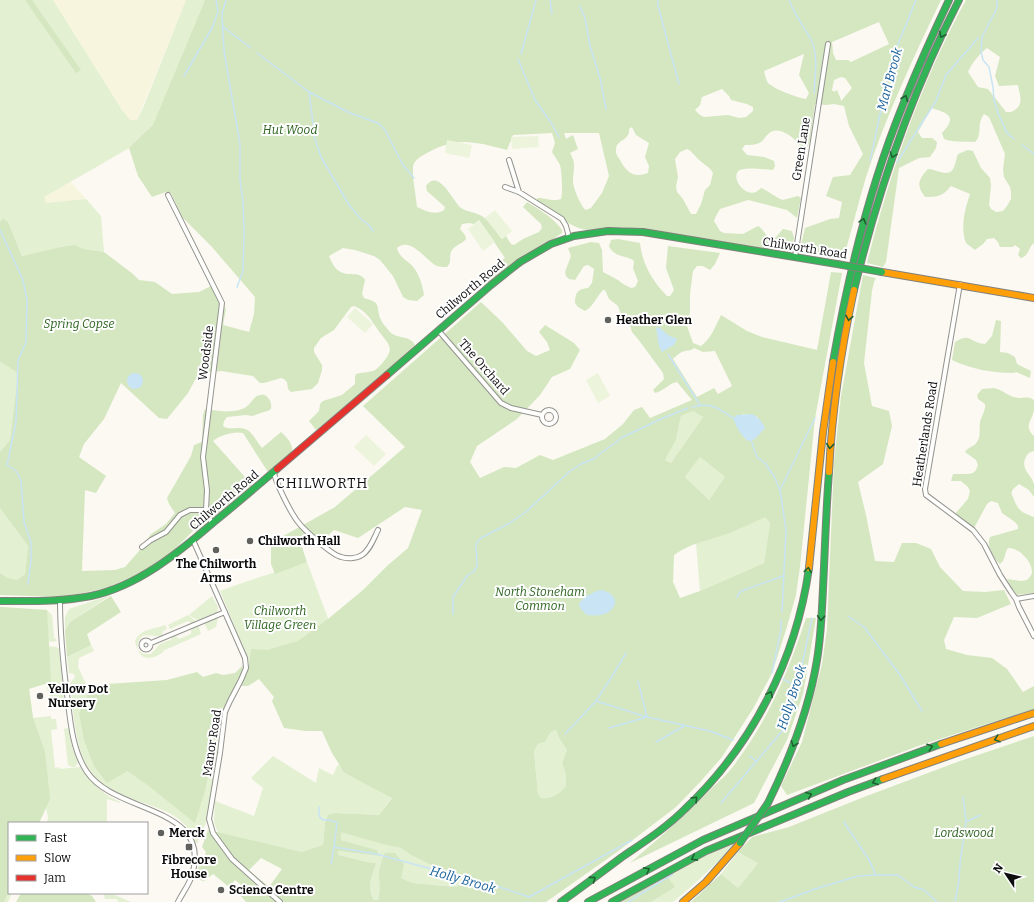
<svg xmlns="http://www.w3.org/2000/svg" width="1034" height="902" viewBox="0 0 1034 902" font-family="Bitter,serif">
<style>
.farmland{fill:#f7f5de}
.green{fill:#e3f0d2}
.forest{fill:#d4e7c0;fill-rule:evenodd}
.pitch{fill:#edf4dc}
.water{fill:#c9e4f4}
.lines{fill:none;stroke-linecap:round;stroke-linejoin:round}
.stream{stroke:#c9e4f4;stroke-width:1.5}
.street-casing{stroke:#949390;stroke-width:6}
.fast-casing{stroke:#81817d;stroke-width:8}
.slow-casing{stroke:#81817d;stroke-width:8}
.jam-casing{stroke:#81817d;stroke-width:8}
.street{stroke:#fefefd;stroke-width:4}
.fast{stroke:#30b455;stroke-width:6}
.slow{stroke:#ff9f0a;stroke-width:6}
.jam{stroke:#e5322d;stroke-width:6}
.fast-bridge-casing{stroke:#81817d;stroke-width:8;stroke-linecap:butt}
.fast-bridge{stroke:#30b455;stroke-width:6}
.oneway{stroke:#1e6031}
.poi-dot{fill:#60605d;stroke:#fff;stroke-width:1.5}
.labels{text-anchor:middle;stroke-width:4;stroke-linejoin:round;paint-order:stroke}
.park-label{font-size:12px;font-style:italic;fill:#2c631f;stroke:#fff}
.street-label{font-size:12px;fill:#0d0d0d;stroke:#fff}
.poi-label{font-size:12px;font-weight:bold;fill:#0d0d0d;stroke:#fff;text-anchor:start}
.water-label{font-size:13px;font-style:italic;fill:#19619c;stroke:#fff}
.quarter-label{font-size:14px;letter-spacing:1px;fill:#0d0d0d;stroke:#fff}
</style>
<rect width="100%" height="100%" fill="#fbf9f1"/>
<path class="farmland" d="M53,0H186L137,120H130L122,110Z
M71,182L86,199L46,203L43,197Z"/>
<path class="green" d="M0,0H53L122,110L130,120H137L143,108L186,0H205L153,126L131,147L44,197L46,203L86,199L101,216L104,252L84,249L74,245L60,247L22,256L8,222L3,218L0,222Z
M0,362L18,373L10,440L0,452Z
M693,411L703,417L671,463L665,460L676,440L681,416Z
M700,457L725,477L709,500L685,477Z
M0,508L28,546L25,574L17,580L8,578L0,573Z
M765,516L770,523L764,563L700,591L696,543L724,535Z
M307,562L342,656L249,665L248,659L220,591C248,580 278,572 307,562Z
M111,595L70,622L65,631V617L69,609Z
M212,596L218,607L217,613L199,621L189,615Z
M0,607L47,610L52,615L54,637L57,641L52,642L49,641V646L57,647L59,649L64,696L63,700C49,702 49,695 46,684L29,688L33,718L51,716V719H56L57,729L51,730L55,768L59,767L60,769L80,767C93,784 101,793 120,802V803L107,799V823H47L48,817L46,808L39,823H9V893H12L8,902H0Z
M188,615L197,622L193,624L188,621L170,629L168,625Z
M214,618L218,619L216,627L208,631L204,623Z
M165,625L167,629L163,631L162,636C155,637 148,634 142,636L138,642L137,649L135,641C141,628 153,630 165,625Z
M195,626L199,627L201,634L165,650C157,658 143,663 138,650L143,654H151L160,644L172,639V637L176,636L179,639L191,634V630Z
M91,645L94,651L79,658L78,667L86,684L92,685L79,713L127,771L150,787H206L221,707L224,708L208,818L197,844C193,836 189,828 182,822C174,814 163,810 152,806C130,798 105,791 90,771C75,750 73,709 70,683L75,677L74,674L69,673L67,657Z
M68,728L70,730L72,747L78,763L75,767H72L68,765L64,729Z
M556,730L559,738L567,750L562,763L566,775V786C561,793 550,800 541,798L538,794L534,751L538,744L545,742L551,732Z
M273,756L316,783L319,768L333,775L337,766L339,764L343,772L392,797L379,815L336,813L325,823L323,846L302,852L218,833L214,822L215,801L254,816L263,788L251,778Z
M341,831L386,845L401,848L411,855L447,873L459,875L462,883L456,887L413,883L401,878L379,874L380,896L378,900H374C366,888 372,875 375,863L367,862L337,855L338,851L378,856L377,850L341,840Z
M734,843L724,856L693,885L673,902H651L674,887L667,876L685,865Z
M738,852L758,863L738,888L721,874Z
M104,893H110L131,902H118L117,899H105Z"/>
<path class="forest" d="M25,0H32L81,70L76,73Z
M205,0H941C913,58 886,116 866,177C858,205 851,232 843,260L804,253L800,249L805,228L830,219L839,218L842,202L826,196L833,177L850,175L863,154L849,126L844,106L834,104L826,105L815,104L810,140L808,146L803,150C798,141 784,128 773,131C767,133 765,139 761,142C756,145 751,145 745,145L742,149L747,155L764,157L774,161L775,166L773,170C765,170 740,165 737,173C733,183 747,196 756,192C758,191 760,189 761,188C769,191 775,197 783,200L798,196L801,198L797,218L787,210L748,200L720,209L716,216L714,221L720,231L724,233L743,234L758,226C763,228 765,236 771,239L776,237L783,229L792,231L794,238L791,253L788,254L714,241L622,227C612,229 591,232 582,229C569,226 549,209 537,201V198C547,198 552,202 561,199C563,195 562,166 559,163C557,159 554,156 552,152L555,143L552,133L513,135L507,150C475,142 458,136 427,153C421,156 414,160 413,167C412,176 416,197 417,207C426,211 435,216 444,210L445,207L427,191L426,186C439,167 453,202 461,208C467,212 475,212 482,216C490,221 496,232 502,239L506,236L511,244L514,245L523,239L539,232L542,228L541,224L523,207L527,202C540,210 554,218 562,230V233L486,287L479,277L505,258L479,220L474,224L469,223L462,224L460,229L465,235L466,239C462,244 454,245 451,252C449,258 452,262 447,267C444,267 441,267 437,266C426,261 411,236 397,248C399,258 408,260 414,268C419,274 423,287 424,295L417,301L408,300L403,297L393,276L380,260L374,256L355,250L343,248L329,256C340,286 357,266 365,280L362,294L364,298C381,303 376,304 380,318C382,323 386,327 389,331C397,340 409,334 415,345L405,356L316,430L309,421L319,411L320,404L323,401L342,395L355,384V377L356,374C362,372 369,373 375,370C378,368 381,365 384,361C396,347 387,343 378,330C371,320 367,311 354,306L351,307L334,330L321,338L314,348V352L322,365V370L318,383L312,389L291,392L288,389L287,382L284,379L281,378L264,383H260L253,376L221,371L206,373L195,380L188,393L167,419L159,418L121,383L104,419L84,444L79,457L106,476L96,493L85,490L82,571L115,570L125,567L140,550L151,534L166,524L175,513C172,508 168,504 167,498L191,456L194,445L202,442L203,415L205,409C217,411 236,414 246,407C251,404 254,395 261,395C268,393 274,405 270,410L252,416L246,415L227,417L224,421L223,426C230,431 237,426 245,429C252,431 257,442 262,448L281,432C287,437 295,446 291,454L268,472L243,433C234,431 220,435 213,441L252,485L197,532L194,530L170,554L138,574L106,588L65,597L0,595V573L8,578L17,580L25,574L28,546L0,508V452L10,440L18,373L0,362V222L3,218L8,222L22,256L60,247L74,245L84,249L104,252L133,274L139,280L155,282L172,294L199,292L211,286L226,309L223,325L249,332L254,314L255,297L212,247L182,217L171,193L166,192L152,197L138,176L129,148L153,125ZM879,22L889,44L851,62L848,60H836L833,53L832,42ZM804,54L799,75L809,93L806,99C798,98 774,89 768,83C766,80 765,75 764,71ZM841,77L845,78L852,88L842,100V102L837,90L834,92L832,90L834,80ZM722,89L729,96L731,100L747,104L753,107V111L746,117L739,118L728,115L704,117L700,115L695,110L700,105L702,97ZM632,127L636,135L649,143L645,157L649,166L648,173C634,178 627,173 620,160C618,157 615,153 616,149C617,139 630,141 629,129ZM564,133H599L609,176L602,193L591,208L586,210C581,207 573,188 573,181C573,169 577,165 570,153L578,149L573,135L566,139ZM687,149C692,151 694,155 697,158C703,164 709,166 713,173L710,185L705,190L701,204L696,214H691L683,199L677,192L676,186L678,177L675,159L680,152Z
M966,0H1034V243C1028,247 1030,255 1021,258L1018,255L1020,249L1015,245L1013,247H1000L998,242L994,238L987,239L983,244L975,250L966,243C960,228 965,209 970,194L951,186C943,196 938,197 925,197C916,185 918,180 928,169C936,169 950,179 954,167C956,163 956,158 958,154L968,150L973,151L981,168L990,178L991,186L989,205L991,209L996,212L1003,211L1007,206L1011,199V192L1010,187L1004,177L1003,170L1005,154L989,117L984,114C976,125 983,134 975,142C964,141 953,143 944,139L942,133C958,116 948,113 931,108L918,132L922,138H932L937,142L936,148L930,157L919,158L899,168L886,262L883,267L867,263C890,173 921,82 966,0ZM987,48L1000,57L995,76L999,86L1018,85C1020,97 1025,106 1011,112H1006L988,89L978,87L968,72C971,64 980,53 987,48Z
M618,239L640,243C642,263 652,281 667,296H670L674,290L666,268L668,246L720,253L715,264L710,270L703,266H697L693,271L690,294V312L687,326L693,343L701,346C711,339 716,325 721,315L747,331L762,337L817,350L831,272L842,273L815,418L800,567L796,595L786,630L772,673L754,707L722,757L701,781L676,807L617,852L546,902H246L238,893L244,887L235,880L229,887L213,874L204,881C186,879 205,860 206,852L202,847L208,830L302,852L323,845L325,823L328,815L336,813L379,815L392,798L343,772L339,764L332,753L322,731H306L284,728L272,701L274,697L259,679L248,686H241L249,664L251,649L267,650L298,641L328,619L363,590L387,566L408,548L422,510L405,507L358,538L334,530L323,540L314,535L301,544L307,562L275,574L271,564V543L335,507L405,447L363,406L481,302L503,323L527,351L536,356L550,350L547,342L539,332L545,325L574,343L580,350L570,369L552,377L540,395L517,419L477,446L470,462L480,478L504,467L516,468L540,455L553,460L605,439L623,424L634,410L642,407L650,418L692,400L677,382C669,383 664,391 655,393L653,390L664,379L663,373L638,339L632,332L630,325L622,318L618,306L609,299L605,290H603C596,297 594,306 585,311L578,307L575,303C575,292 578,289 588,288L592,283L594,269L588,265L584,266L575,280L569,279L566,276L565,272L571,256L568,248L591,242L599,243L602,250L603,272L618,280L623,284L631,288L635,287L638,281L633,268L634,262L633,260C623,255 614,257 609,246L611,240ZM694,348L703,352L715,351L732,386L718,394L714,388L697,397L673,359C676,356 680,352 685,351C689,350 691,351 694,348ZM693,411L703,417L671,463L665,460L676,440L681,416ZM743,414L758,417L748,441C737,430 739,429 743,414ZM700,457L725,477L709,500L685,477ZM765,517L770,523L764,563L700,591L680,598L673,582L674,555C693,542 704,542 724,535C738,530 751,523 765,517ZM556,730L559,738L567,750L562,763L566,775V786C561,793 550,800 541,798L538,794L534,751L538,744L545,742L551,732ZM341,832L386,845L401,848L411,855L447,873L459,875L462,883L456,887L413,883L401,878L404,864L395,853H385C382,860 379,867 379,875C379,883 381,892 378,900H374C366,888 372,875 376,863L367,862L338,855V851L379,856L377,850L341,840ZM261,858L282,869L269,887L249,870Z
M863,275L876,278L874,282L872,291L864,363L872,406L889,411L892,426L883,464L858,482L866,515L875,561L894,562L902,543H916L931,549L940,567L963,591L985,592L1004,590L1011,604L977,618L954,617L944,640L946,649L967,655L992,658L1007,669L1023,692L1034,686V709L921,745L787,795L781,786L802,742L822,664L827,629L834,462L841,396Z
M996,320L1001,321L1000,352L1008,353L1015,357L1017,364L1031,371L1030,378L1016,372L1014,373C992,373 971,369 952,360L955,342C971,332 969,343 985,344L992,336Z
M994,388C1003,390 1009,397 1018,398C1025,398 1028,396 1034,400C1034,403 1034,407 1034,410C1032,421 1023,426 1034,436V451C1029,452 1027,454 1025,459C1021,470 1032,475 1034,484C1034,488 1034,493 1034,497L1029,490L1019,484C1017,486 1013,488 1012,491C1011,493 1012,495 1013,497C1018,511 1021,512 1034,517V593L1015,595L1007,579L1021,581L1027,580C1029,578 1032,575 1032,572C1032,561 1018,547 1008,548C1004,553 1006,560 1000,564C993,558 986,546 990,537L1018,529V526L1015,522L1002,513L998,503L991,501L987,504L974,528L955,514L968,499L970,491L968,487L961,481H951L953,474H968L973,473L976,470L978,465L976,460L965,452C968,447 974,447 977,442C981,437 979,429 980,423C981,416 986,411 985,404L978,399L977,395L982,389Z
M111,596L121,612L87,634L91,645L67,657L65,631L70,622Z
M0,607L47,610L51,682L29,689L33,718L45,752L50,799L39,823H9V890L4,902H0Z
M806,618H816L803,694L787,740L754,803L630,863C658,839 686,815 711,789C719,781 728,774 734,765C769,719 788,672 806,618Z
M243,665L241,674L224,708L221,707L206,787L195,823L150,787L127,771L107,783L94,766L84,740L79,713L92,685L167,680L197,672L203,677L216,673L223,675L235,673Z
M1034,736V902H691L721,874L738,888L758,863L738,852L752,837L789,827L864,797L960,761Z
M667,876L675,887L651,902H620Z
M21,893H86L92,896L96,902H16Z"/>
<path class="pitch" d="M538,136L539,147L512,149L511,137Z
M447,140L472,145L469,158L445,153Z
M495,210L512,231L502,239L485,218Z
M479,220L495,242L483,251L468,229Z
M355,308L373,324L365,333L347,317Z
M598,373L610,396L598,403L586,380Z
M366,435L386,454L374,466L354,447Z"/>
<path class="water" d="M659,327L668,335L677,339L674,345L662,352C657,344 658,336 656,328Z
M127 381a8 8 0 1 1 16 0a8 8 0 1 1-16 0Z
M752,414C759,418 762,421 765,428L755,439L748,441C741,435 736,427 733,418L737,415Z
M599,590C609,590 622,599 611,610C605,616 594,616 587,615L580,608L579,603L586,596Z"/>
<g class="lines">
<path class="stream" d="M226,0L222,14L224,51L240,144V180L243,201L244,234L243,271L237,287
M550,0L552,14
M658,0V6L679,84
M789,0C794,14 803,25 810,38C819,54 815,75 814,93
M997,0V8L982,37L981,51L983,60L989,67L993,87L994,100L998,113L1007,133L1014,139
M580,6L585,18L590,46L600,78L606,109
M222,26L251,48
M257,53L309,92L350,113L378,123L385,130L403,165L414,178
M521,54L536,0
M518,59L535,100L552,124L559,137
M184,76L212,28L218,12L216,0
M309,92L315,139L321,157L349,205L361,219L369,225L373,231
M1022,145L1034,154
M870,161L892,59L916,0
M897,162L936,101L946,75L978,38
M0,230L23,280L27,300L26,342L18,361L16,422L7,465L16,471L21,480L24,522L31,542V560L28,584
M668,354L700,405
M692,407C711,402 718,408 733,418
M751,440L757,457L765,463L775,478L780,490L786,530L782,612
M780,490L815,418
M737,597L741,591L783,576
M453,614V597L467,576L474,571L477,566L476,544L481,538L508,524L526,512L569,472L581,464L593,459L623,437L661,419L688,408
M848,616L864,627L900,675L922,711
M772,673L781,629V620
M783,679L796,686
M596,701L647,717L710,731L733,740
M609,728L647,717L638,681
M565,734L596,701L613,675L626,653
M656,742L684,726
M750,756L757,762
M721,803L783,730L802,665L812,618
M319,807C318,828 327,815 337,823L334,847L376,854L506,889L529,897L632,840
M844,822C852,835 861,847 869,860C872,865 873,870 876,875
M966,822L980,815
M331,864L334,847
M628,902L673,874
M780,902L815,889L858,876L873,875H898L914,887L924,890L937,902
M955,902L959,880L960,863L966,822L963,797"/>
<g class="street-casing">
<path id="street" d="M509,160L519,192
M505,187L519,192L562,219L566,226L569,237
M168,195L222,303L203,457L207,490L206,510L212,524
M795,257L828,44
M960,284L925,489L926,495L973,530L984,544L1000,575L1011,592L1016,599L1019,607L1034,636
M438,330L501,403L511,408L542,415
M542 417a7 7 0 1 1 14 0a7 7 0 1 1-14 0Z
M274,472C275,482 291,513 298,522C304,530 332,555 341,557C347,559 356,559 362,555C370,550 374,538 378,530
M193,540L245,658L246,668L241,680L230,701L225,712L220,753L209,819L213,833L232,859L280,902
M142,547L151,540L166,532L180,515L190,510H206
M1016,599L1034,596
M60,600C60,632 63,663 67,694C70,719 72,750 87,772C116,815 216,805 191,878C188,886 182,894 178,902
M141.5 645a4.5 4.5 0 1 1 9 0a4.5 4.5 0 1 1-9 0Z
M151,643L225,612"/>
</g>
<g class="fast-casing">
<path id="fast" d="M854,290C878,190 912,92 959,0
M833,362C844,299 858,237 877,177C896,116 922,57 949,0
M387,375L491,285L520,262L551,244L574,236L608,231L643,232L837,264
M0,601C30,601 61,602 91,596C138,586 178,553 214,522C235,505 256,487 277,469
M768,803C790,758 809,710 817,660C821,636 822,612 823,588C825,549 826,511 829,472
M561,902C582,887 602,872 622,857C644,842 666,828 685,809C752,746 796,660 809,568
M588,902L703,840L843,780L941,744
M612,902L706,851L848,792L883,779"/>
</g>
<g class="slow-casing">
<path id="slow" d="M882,272L1034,298
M829,472C832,411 841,350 854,290
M809,568L823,432L833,362
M941,744L1034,713
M883,779L1034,726
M683,902L706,882L740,843"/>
</g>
<g class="jam-casing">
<path id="jam" d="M277,469L387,375"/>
</g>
<use href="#street" class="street"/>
<use href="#fast" class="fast"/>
<use href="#slow" class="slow"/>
<use href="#jam" class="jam"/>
<g class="fast-bridge-casing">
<path id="fast-bridge" d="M837,264L882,272
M740,843L768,803"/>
</g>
<use href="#fast-bridge" class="fast-bridge"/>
</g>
<defs><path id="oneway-chevron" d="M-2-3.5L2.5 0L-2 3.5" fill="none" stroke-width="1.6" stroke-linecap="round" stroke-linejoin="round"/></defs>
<g class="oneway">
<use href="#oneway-chevron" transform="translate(942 35) rotate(117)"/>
<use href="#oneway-chevron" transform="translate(905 98) rotate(-68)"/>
<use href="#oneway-chevron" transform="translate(893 155) rotate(110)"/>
<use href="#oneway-chevron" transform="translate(863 221) rotate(-74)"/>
<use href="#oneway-chevron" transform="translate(849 318) rotate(100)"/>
<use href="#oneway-chevron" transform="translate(830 446) rotate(96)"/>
<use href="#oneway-chevron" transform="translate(808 570) rotate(-82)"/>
<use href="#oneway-chevron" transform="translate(821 618) rotate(93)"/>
<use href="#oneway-chevron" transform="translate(770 694) rotate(-62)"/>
<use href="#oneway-chevron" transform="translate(997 739) rotate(161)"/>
<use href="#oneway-chevron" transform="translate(794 744) rotate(111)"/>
<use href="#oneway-chevron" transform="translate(930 747) rotate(-19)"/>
<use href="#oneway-chevron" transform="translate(875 782) rotate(160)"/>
<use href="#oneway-chevron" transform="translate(809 795) rotate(-23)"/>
<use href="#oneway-chevron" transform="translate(695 799) rotate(-45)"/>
<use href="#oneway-chevron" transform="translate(694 858) rotate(152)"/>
<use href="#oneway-chevron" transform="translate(647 870) rotate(-28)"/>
<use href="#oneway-chevron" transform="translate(593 879) rotate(-36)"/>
</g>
<g class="poi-dot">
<circle cx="608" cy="320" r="4"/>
<circle cx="250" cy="541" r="4"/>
<circle cx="216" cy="550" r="4"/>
<circle cx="40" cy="696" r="4"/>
<circle cx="161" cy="833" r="4"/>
<rect x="185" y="843" width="8" height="8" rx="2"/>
<circle cx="221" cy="890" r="4"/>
</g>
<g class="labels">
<g class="park-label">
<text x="290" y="134">Hut Wood</text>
<text x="79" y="328">Spring Copse</text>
<text x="540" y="596">North Stoneham<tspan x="540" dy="14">Common</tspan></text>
<text x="280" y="615">Chilworth<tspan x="280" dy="14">Village Green</tspan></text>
<text x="964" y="837">Lordswood</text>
</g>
<g class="street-label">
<text transform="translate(801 149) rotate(-81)" y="4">Green Lane</text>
<text transform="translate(805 248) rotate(9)" y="4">Chilworth Road</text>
<text transform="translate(470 289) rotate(-40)" y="4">Chilworth Road</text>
<text transform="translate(206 353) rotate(-83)" y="4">Woodside</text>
<text transform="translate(484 367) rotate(49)" y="4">The Orchard</text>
<text transform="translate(925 434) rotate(-81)" y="4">Heatherlands Road</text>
<text transform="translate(224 500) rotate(-40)" y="4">Chilworth Road</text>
<text transform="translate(212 743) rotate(-81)" y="4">Manor Road</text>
</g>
<g class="poi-label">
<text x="616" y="324">Heather Glen</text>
<text x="258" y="545">Chilworth Hall</text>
<text x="216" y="568" text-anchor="middle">The Chilworth<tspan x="216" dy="14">Arms</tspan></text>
<text x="48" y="693">Yellow Dot<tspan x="48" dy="14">Nursery</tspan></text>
<text x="169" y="837">Merck</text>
<text x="189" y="864" text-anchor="middle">Fibrecore<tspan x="189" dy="14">House</tspan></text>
<text x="229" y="894">Science Centre</text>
</g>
<g class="water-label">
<text transform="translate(889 79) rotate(-75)" y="5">Marl Brook</text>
<text transform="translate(791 697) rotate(-72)" y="5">Holly Brook</text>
<text transform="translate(463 879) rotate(16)" y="5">Holly Brook</text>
</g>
<g class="quarter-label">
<text x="322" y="488">CHILWORTH</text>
</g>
</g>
<rect x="8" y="822" width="140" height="72" fill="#ffffff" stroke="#9e9e9e"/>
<rect x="16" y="835" width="20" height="6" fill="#30b455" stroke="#9e9e9e"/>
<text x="44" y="842" font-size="12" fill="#0d0d0d">Fast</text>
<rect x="16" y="855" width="20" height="6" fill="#ff9f0a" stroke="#9e9e9e"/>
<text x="44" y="862" font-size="12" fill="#0d0d0d">Slow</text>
<rect x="16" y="875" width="20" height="6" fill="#e5322d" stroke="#9e9e9e"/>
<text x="44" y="882" font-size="12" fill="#0d0d0d">Jam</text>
<g transform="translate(1006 874) rotate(305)" stroke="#ffffff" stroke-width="3" paint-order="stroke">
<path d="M0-3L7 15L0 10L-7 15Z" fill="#0d0d0d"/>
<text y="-6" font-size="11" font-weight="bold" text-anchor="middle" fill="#0d0d0d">N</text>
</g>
</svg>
